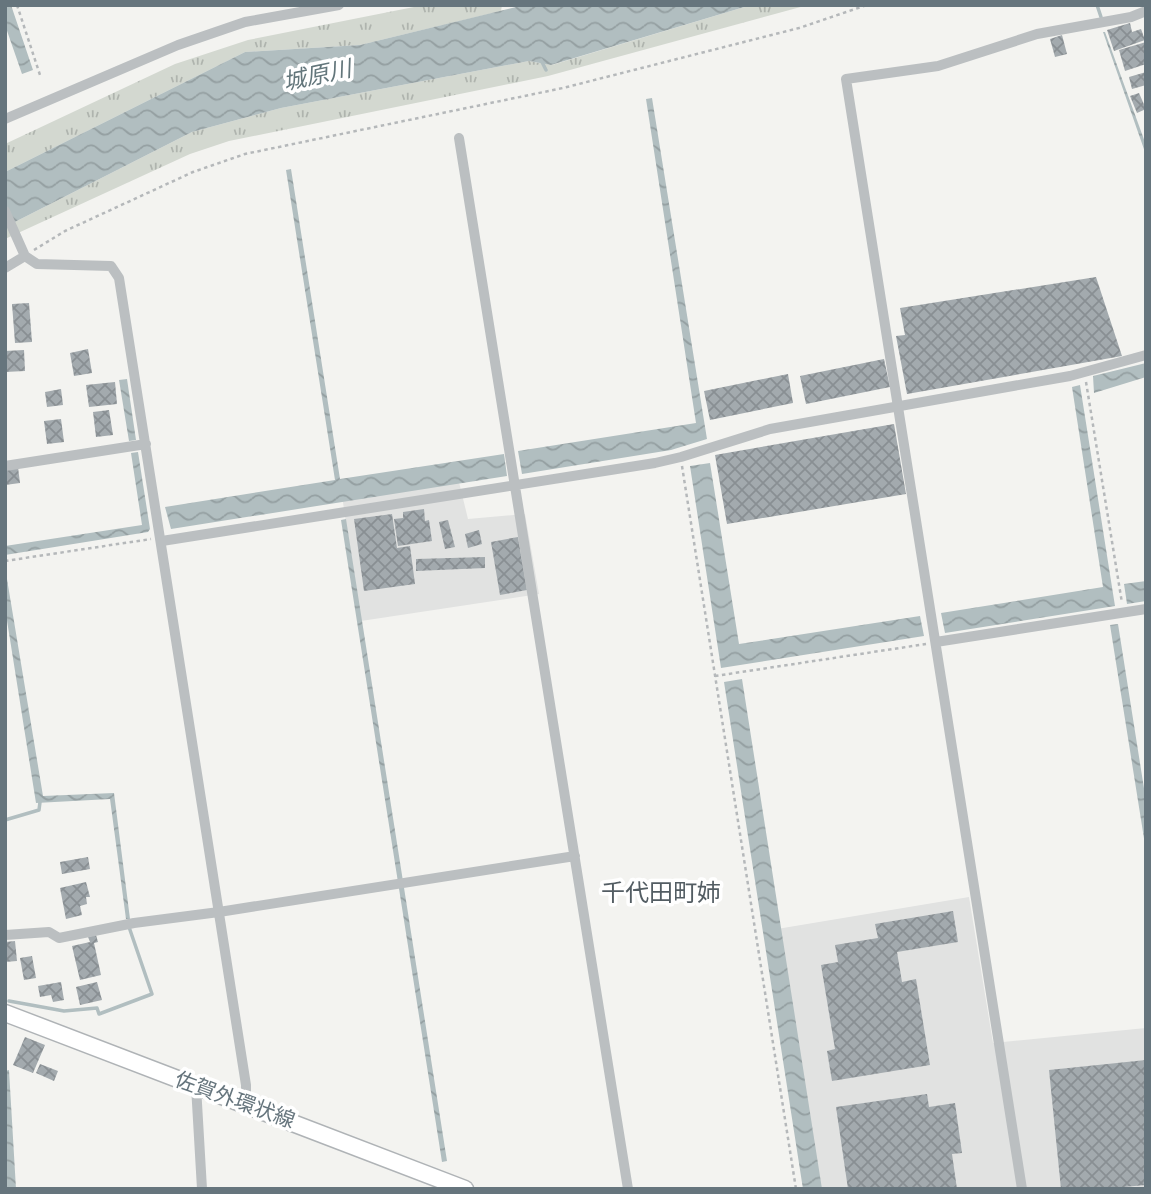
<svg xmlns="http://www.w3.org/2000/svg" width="1151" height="1194" viewBox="0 0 1151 1194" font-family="'Noto Sans','Noto Sans JP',sans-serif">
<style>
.built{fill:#e1e2e1}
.grass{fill:url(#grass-tufts)}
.water{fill:url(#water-waves)}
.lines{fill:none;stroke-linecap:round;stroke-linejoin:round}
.stream{stroke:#b1bec0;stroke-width:3.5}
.building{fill:url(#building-cross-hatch)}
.primary-casing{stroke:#afb3b6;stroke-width:19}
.path{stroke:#b5b8ba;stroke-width:2.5;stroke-dasharray:3.5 3.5;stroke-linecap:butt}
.minor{stroke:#bbbfc1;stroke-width:10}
.primary{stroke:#fff;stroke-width:16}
.labels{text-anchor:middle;stroke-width:7;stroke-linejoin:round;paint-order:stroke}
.street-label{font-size:21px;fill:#66757d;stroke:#fff}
.water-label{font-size:23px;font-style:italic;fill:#63767b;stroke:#fff}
.quarter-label{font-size:24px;fill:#535d63;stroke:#fff}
</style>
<defs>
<pattern id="grass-tufts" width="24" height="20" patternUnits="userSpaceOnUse" patternTransform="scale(1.75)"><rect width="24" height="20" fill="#d3d8d0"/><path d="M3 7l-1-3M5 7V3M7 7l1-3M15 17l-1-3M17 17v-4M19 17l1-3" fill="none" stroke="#afb4ae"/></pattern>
<pattern id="water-waves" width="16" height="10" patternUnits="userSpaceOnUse" patternTransform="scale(1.75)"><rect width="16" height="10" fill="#b1bec0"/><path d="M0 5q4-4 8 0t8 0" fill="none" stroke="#949fa1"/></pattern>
<pattern id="building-cross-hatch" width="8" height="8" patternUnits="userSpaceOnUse" patternTransform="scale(1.75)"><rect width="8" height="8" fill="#a3aaae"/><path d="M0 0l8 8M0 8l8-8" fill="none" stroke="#898f93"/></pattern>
</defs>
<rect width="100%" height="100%" fill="#f3f3f0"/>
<path class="built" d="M458,478L468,519L525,514L539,594L361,621L342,496Z
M969,897L993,1043L1146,1028V1189H819L777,929Z"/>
<path class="grass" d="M424,5H502L501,11L360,45L245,52L5,172V144L175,64L248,40Z
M751,5H808L548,76L229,141L190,154L5,239V227L192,132L281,108L529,61L552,65Z"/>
<path class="water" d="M5,5H11L33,70L22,74L5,25Z
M524,5H751L551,65L529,61L281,108L192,132L5,227V172L245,52L360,45Z
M1103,32H1105L1146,145V155Z
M652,98L707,439L671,450L522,474L518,451L696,423L646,99Z
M291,169L340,479L504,454L507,476L171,529L165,507L335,480L286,170Z
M1146,363V377L1094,393L1093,376Z
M127,379L136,440L129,441L119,380Z
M1080,385L1115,606L945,633L941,613L1103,587L1072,387Z
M138,452L150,529L148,532L5,555V546L142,525L131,453Z
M710,463L739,644L920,616L924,636L721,668L690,466Z
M346,519L447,1161L442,1162L341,520Z
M5,567L43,796L114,793L130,919H126L110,799L36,803L5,608Z
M1146,581V601L1127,604L1124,584Z
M1118,624L1146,801V851L1110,625Z
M742,679L822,1189H803L724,682Z
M9,1070L16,1189H5V1071Z"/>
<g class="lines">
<path class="stream" d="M1097,5L1101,17
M541,60L546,70
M5,820L39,810L40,802
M9,1001L64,1011L97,1008L99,1014L152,994L129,927"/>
</g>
<path class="building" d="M1130,23L1132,32L1141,29L1145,40L1114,51L1107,30Z
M1062,35L1067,54L1055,57L1050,39Z
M1146,42V64L1125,71L1119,50Z
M1146,72V85L1132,89L1129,77Z
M1139,93L1146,109L1137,113L1130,96Z
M1096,277L1122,356L907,394L896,336L905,335L900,308Z
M29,303L32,342L15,343L12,304Z
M88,349L92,373L74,376L70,353Z
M24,350L25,371L5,372V351Z
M884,359L890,387L806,404L800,376Z
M788,374L793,403L710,420L704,391Z
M115,382L117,404L89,407L86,385Z
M61,389L63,405L47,407L45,392Z
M109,410L113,435L96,437L93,412Z
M61,419L64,442L47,444L44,421Z
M894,424L906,494L727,524L715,455Z
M18,467L20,483L5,485V469Z
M424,509L425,521L429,520L432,541L398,546L394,519L403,518V512Z
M392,514L397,548L410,546L415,584L364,591L354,519Z
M448,520L455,547L445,549L439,522Z
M479,530L482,544L468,548L465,534Z
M518,537L527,590L500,595L491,542Z
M485,557V568L416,571V559Z
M88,857L90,869L62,874L60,862Z
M86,882L90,897H86L87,904L80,906L82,915L66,919L60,888Z
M953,911L958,942L897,952L902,982L916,979L930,1065L832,1081L827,1051L835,1049L821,965L838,962L835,945L878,938L875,924Z
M96,935L98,942L94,943L101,975L80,980L72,946L90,942L88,937Z
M15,941L17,961L5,962V942Z
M32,956L36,978L24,980L20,958Z
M61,982L64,1000L53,1002L51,995L40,997L38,986Z
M97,982L102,1000L80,1005L76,987Z
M25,1037L45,1045L33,1073L13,1065Z
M1146,1060V1185L1101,1189H1061L1049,1070Z
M40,1064L58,1071L54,1081L36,1073Z
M927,1094L929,1107L955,1103L962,1153L952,1154L957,1189H848L836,1107Z"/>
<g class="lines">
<g class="primary-casing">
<path id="primary" d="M5,1013L465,1189"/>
</g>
<path class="path" d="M17,5L40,75
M34,250L65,231L193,172L245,154L563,88L799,28L867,5
M1086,382L1122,603
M682,466L796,1189
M5,561L151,539
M715,676L926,644"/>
<path class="minor" d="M5,119L178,45L245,22L339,5
M459,138L628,1189
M5,211L25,256L37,264L111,266L119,278L246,1085V1103
M5,268L25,256
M5,466L146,444
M162,541L655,463L681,457L770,429L1070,376L1146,355
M936,642L1146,609
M5,935L49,932L59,938L134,923L219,912L575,856
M196,1086L202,1189
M1022,1189L846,79L938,66L1037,34L1131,17L1146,11"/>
<use href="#primary" class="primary"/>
</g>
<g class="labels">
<g class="street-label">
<text transform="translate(235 1100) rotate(20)" y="7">佐賀外環状線</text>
</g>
<g class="water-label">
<text transform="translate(317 75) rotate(-12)" y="8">城原川</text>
</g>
<g class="quarter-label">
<text x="661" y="901">千代田町姉</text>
</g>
</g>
<rect width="1151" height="1194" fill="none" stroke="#66757d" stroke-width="14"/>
</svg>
